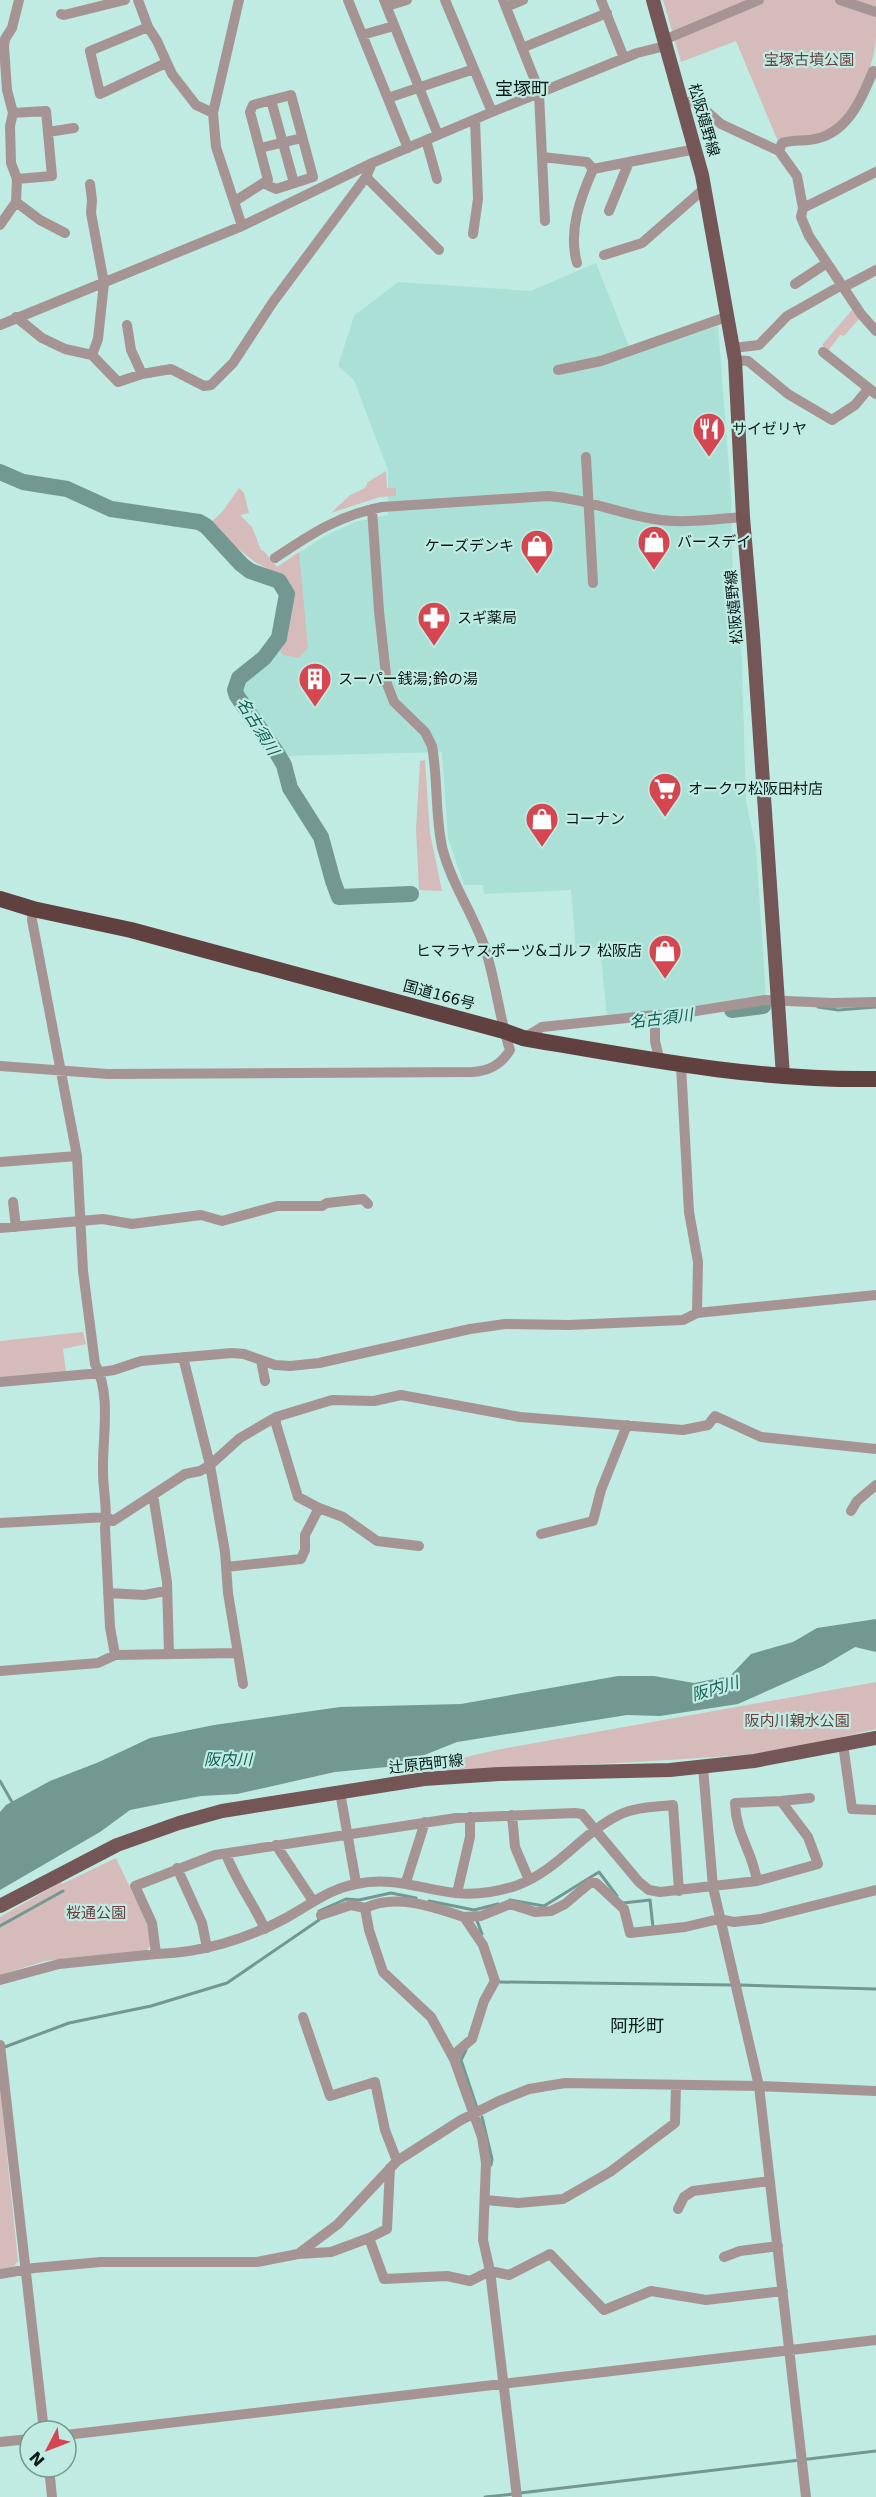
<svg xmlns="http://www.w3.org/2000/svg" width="876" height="2497" viewBox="0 0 876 2497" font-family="'DejaVu Sans','Noto Sans JP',sans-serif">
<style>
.built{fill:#abe0d6}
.green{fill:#d5bcbb}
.water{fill:#739891}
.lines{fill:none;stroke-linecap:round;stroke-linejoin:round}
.stream{stroke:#739891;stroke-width:3}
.river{stroke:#739891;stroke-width:16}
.minor{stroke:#a69494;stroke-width:10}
.major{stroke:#745656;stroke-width:14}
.highway{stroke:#614040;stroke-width:16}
.labels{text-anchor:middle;stroke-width:4.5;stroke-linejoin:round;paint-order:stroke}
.park-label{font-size:15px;fill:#6f3c3d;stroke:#bfebe2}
.street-label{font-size:15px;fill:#081916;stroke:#bfebe2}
.poi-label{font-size:15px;fill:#081916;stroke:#bfebe2;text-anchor:start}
.water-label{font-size:16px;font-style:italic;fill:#135e55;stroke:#bfebe2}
.quarter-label{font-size:18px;fill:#081916;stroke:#bfebe2}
</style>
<rect width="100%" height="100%" fill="#bfebe2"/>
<path class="built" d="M596,263L632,354L718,326L731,495L733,589L741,634L746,801L756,848L766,997L665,1013L663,1010L607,1017L600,947L576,950L571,890L484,894L483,885H464L448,838L442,752L285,756L242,690V683L279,649L294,602L290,584L274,569L325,536L355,522L388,515V470L354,380L338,366L354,316L398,282L531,291Z"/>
<path class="green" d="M663,0H876C876,12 876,25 876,38C874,69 852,123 819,134C806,138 791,136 777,139L736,41L681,62Z
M852,310L859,319L844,336L840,335L828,351L822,345Z
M386,471L387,488H396V496L380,497L331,513L350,495L365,488L368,482Z
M239,488L244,493L249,513L240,515L252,527L261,550L264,551L277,567L299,552L308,648L299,658L283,655L279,648L293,605L290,585L284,577L255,562L208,525L223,511Z
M425,760L430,833L442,891L419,890L416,829L420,761Z
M83,1332L86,1344L63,1349L66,1372L0,1379V1341Z
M876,1682V1729C828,1740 778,1753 728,1756C633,1763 537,1767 442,1771L440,1763L496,1750Z
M116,1858L146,1921L151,1944L147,1950L45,1961L0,1975V1917L61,1882L62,1884Z
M0,2087L18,2261L14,2266L0,2269Z"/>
<path class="water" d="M876,1619V1652L855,1647L823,1666L738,1704L660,1716L627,1715L457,1742L397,1766L335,1772L237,1794L201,1796L130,1810L100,1832L0,1890V1812L6,1805L50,1781L99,1762L150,1738L214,1725L340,1707L461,1704L618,1676H654L694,1683L730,1676L751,1654L793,1642L817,1628Z"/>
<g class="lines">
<path class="stream" d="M818,1007L838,1010L876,1007
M0,1781L12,1802
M510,1900L544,1906L599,1872L617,1896
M429,1901L474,1910L498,1904
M623,1903L650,1900L653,1927
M319,1911L346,1899L359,1900L391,1893L416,1898
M476,1918L482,1934
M0,1926L63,1891
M500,1982L733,1985
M740,1985L876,1989
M2,2048L69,2023L151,2006L227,1983L319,1920L318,1916
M466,2050L461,2060L477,2108
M482,2117L492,2159L491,2165
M520,2493L876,2451
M485,2497L514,2494"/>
<path class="river" d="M0,472L23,482L67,489L111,509L199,522L206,526L241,564L250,571L279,581L287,594L279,638L264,658L239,678L235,690L237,696L277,753L284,765L290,788L321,837L333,881L339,897L411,894
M732,1010L763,1006"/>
<path class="minor" d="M138,0L148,27L157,41L172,74L196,105L213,113
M239,0L213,113L216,147L242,226
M348,0L408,148
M384,0L438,135
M445,0L492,112
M503,0L540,93
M601,0L624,58
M840,0L876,12
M387,6L407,0
M506,7L523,0
M61,14L64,15L125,0
M148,27L90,51L100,94L166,63
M362,35L394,26
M664,40L759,0
M522,48L607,13
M539,93L542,157L587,162L593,169L696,149
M388,98L474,69
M271,100L294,183
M683,103L695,101L721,124L779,151L797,176L803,208L801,217L809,236L861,314L876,331
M13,113L46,111L52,176L17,179
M48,132L74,128
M426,140L437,179
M260,148L302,138
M779,151L782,143C794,139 807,142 819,138C849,130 863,96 873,71
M542,157L545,221
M366,177L439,250
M90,184L92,200L91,213L104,283L98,339L92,355
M235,201L268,180L250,112L253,105L291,95L313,177L276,189L265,184
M16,202L40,220L65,233
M803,208L876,172
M609,211L629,162
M0,225L16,202L17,179L11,163L10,126L13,113L7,90L4,46L5,39L12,28L19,0
M473,234L478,199L475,120
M604,255L642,243L705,188
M577,263C568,231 580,199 593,169
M795,284L827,263
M844,287L876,270
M16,317L42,338L65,349L92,355L118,382L142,374L171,369L204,386L211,385L233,363L273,302L366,177L372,163
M0,325L242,226L372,163L492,112L637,53L665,46
M127,325L131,350L142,374
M733,348L759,345L787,316L842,285
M823,352L876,394
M735,360L748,361L788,394L832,420L855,405L869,388
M558,370L601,361L729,316
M586,457L593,583
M275,558C311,534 339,515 382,507L548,496C588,499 616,513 654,519C683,524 713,519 743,517
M655,1015V1041L660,1062
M524,1038L542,1027L655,1015L665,1016L765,1000L833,1003L876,1002
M681,1065L689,1212L698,1262L697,1313
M0,1066L108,1074L472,1072C489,1071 501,1065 510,1050C499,1017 496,982 485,948C473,913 451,883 442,847C435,814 438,779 432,746L425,732L394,702L387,684L379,611L372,509
M0,1162L77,1156
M13,1202L16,1227
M0,1228L103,1219L132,1224L201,1215L222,1221L277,1206H322L327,1203L363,1199L368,1204
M183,1357L210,1465L225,1552L228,1593L243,1684
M261,1360L265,1381
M0,1382L89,1374L114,1370L141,1361L232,1353L244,1354L275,1365L290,1366L319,1363L470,1329L505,1324L569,1325L683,1320L697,1313L876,1295
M153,1495L167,1582L169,1654
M319,1508L343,1517L377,1541L419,1546
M851,1511L857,1501L876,1485
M0,1523L107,1517L113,1521L185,1474L200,1471L210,1465L240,1438L276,1417L332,1400L374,1401L401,1395L520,1417L683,1430L708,1425L715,1416L761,1437L876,1449
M541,1534L593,1521L601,1490L627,1425
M226,1567L301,1559L305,1550V1535L319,1508L298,1497L276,1424V1417
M108,1593L144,1595L166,1591
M115,1655L238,1653
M0,1671L98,1663L115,1655L110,1627L105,1528C108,1509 103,1491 103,1472C102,1438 112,1395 95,1364L83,1271L77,1156L32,920L33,909
M843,1744L852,1809L876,1810
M703,1767L713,1887L759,2086L806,2497
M340,1792L356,1883
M781,1801L810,1798
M512,1815L515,1847L529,1880
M276,1845L313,1901
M226,1854C236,1881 253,1903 265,1929
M177,1868L202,1923L207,1948
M406,1882L425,1822
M457,1893L470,1837V1817
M365,1908C395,1893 434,1907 464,1917
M321,1915L351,1905L365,1908L369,1930L383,1972L431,2017L454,2059L482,2137L486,2163L483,2240L490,2271L517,2497
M156,1954C201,1953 247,1939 286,1918C310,1905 329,1889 356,1884C393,1876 420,1889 455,1893C476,1895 498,1892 518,1885C558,1870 582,1833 619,1815C635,1807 655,1807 673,1805L679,1891
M0,1980L59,1964L156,1954L152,1923L135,1886L215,1855L456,1818L575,1813L582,1814L639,1882L649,1890L660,1892L757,1881L818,1864L808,1837L781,1801L735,1803C736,1835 752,1850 757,1881
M303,2017L330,2096L375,2082L385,2130L397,2161
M0,2045L44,2431
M454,2059L459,2050L472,2039L484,2001L495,1981L483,1945L464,1917L481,1916L510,1904L535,1912L551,1911L565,1904L590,1883H596L624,1909L630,1933L685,1927L719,1919L734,1922L761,1919L876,1890
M485,2200L518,2203L563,2199L610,2172L675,2123L676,2086
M678,2209L684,2197L693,2191L770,2181
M369,2238L387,2229L390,2168
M298,2254L331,2252L369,2238L384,2279L447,2276L470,2281L490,2271L509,2275L550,2254L604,2310L651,2291L706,2300L783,2291
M724,2257L740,2251L778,2246
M0,2274L34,2268L101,2262H257L298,2254L338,2224L397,2161L461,2120L499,2101L529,2089L565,2083L759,2086L876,2091
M66,2435L876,2340
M0,2442L30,2439
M49,2467L52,2497"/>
<path class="major" d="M653,0L702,175L735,360L743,517L753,635L783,1076
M0,1906L117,1845L179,1823L222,1811L424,1779L499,1774L670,1770L754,1761L876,1738"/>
<path class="highway" d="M0,899L33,909L131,930L504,1031L523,1038C640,1058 757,1081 876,1079"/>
</g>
<defs>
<g id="restaurant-pin" transform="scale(1.725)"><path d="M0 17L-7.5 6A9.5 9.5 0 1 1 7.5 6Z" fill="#d64651" stroke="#bfebe2"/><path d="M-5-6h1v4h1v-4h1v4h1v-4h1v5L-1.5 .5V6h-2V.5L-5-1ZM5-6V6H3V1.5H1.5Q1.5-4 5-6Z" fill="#fff"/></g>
<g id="shop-pin" transform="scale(1.725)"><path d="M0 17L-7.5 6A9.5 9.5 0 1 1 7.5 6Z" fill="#d64651" stroke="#bfebe2"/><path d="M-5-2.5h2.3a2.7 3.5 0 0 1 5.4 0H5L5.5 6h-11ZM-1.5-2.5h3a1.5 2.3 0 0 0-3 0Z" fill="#fff"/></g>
<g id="pharmacy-pin" transform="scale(1.725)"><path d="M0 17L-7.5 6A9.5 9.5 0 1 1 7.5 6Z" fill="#d64651" stroke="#bfebe2"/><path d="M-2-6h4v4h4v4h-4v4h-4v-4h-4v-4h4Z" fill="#fff"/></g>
<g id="building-pin" transform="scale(1.725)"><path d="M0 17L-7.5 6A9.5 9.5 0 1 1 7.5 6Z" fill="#d64651" stroke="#bfebe2"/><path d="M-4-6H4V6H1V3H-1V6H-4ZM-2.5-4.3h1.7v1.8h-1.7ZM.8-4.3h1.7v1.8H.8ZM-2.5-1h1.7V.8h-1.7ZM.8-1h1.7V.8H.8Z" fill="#fff"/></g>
<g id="supermarket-pin" transform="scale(1.725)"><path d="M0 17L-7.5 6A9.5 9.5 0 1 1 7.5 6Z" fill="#d64651" stroke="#bfebe2"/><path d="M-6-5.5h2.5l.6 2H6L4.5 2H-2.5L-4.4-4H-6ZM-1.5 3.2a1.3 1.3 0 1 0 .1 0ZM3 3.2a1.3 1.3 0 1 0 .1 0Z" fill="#fff"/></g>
</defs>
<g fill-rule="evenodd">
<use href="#restaurant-pin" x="709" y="429"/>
<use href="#shop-pin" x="654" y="542"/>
<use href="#shop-pin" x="537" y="546"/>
<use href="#pharmacy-pin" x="434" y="618"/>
<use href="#building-pin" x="315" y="679"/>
<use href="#supermarket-pin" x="665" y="789"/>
<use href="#shop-pin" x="542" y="819"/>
<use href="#shop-pin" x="665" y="951"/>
</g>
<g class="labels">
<g class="park-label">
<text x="809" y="65">宝塚古墳公園</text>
<text x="797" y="1726">阪内川親水公園</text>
<text x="96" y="1918">桜通公園</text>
</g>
<g class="street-label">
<text transform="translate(704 120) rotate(74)" y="5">松阪嬉野線</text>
<text transform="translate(734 607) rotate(-95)" y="5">松阪嬉野線</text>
<text transform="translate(439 995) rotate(15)" y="5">国道166号</text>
<text transform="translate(426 1764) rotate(-6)" y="5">辻原西町線</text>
</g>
<g class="poi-label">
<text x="732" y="434">サイゼリヤ</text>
<text x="677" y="547">バースデイ</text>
<text x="514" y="551" text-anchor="end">ケーズデンキ</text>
<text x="457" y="623">スギ薬局</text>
<text x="338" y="684">スーパー銭湯;鈴の湯</text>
<text x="688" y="794">オークワ松阪田村店</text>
<text x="565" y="824">コーナン</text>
<text x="642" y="956" text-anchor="end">ヒマラヤスポーツ&amp;ゴルフ 松阪店</text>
</g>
<g class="water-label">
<text transform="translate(258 726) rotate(58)" y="6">名古須川</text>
<text transform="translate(661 1018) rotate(-7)" y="6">名古須川</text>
<text transform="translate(715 1688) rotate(-16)" y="6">阪内川</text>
<text x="228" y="1765">阪内川</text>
</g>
<g class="quarter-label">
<text x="522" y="95">宝塚町</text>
<text x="637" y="2032">阿形町</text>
</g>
</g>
<g transform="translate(48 2449) rotate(228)"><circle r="28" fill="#bfebe2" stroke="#769790" stroke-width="1.5"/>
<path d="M0-4.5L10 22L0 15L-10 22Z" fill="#d64651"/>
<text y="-9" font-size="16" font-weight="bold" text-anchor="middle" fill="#081916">N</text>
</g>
</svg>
